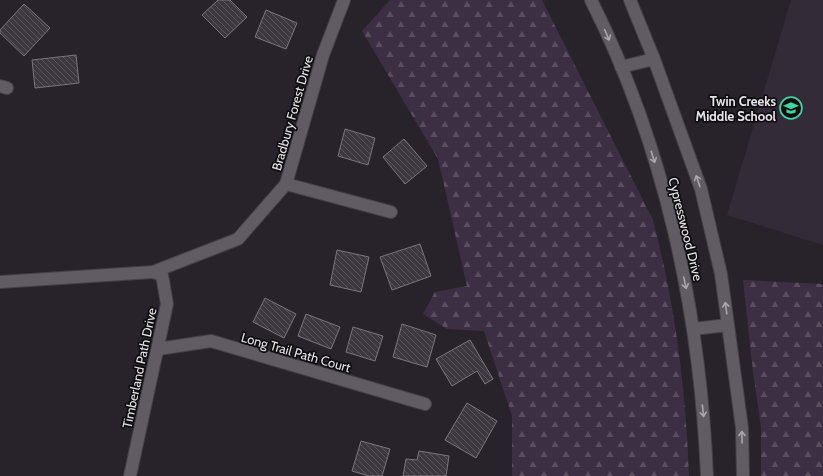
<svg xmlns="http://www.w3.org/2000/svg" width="823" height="476" viewBox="0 0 823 476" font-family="Cabin,sans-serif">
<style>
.built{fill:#342b38}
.forest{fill:url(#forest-firs)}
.building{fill:url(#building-back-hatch);stroke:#7b757e}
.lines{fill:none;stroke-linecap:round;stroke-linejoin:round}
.street-casing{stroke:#444046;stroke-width:14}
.secondary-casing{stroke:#444046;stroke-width:14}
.street{stroke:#615b64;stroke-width:12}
.secondary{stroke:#615b64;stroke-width:12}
.oneway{stroke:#aba6ad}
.labels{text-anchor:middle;stroke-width:3.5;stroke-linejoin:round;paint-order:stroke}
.poi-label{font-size:13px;font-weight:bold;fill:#e7e4e9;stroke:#0f0d10;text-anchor:end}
.street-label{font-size:13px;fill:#e7e4e9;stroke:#0f0d10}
</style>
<defs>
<pattern id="forest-firs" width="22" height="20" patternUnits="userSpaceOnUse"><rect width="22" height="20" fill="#3d2f43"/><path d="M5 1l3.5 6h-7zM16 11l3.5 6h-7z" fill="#594d5e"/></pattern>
<pattern id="building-back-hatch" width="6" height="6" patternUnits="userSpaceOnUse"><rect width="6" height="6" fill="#3d373f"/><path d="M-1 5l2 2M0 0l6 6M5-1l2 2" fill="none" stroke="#59545b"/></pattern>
</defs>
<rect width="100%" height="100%" fill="#28232a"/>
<path class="built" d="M791,0H823V245L727,215Z"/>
<path class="forest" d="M390,0H542L653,220C675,304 686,390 689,476H512V416L484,331L447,329L423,314L435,292L467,286L438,159L362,31Z
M743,280L823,284V476H761V427L753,372Z"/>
<path class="building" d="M218,0H230L247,17L225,38L202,15Z
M24,4L50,28L24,56L0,33V30Z
M266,10L297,23L286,49L255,37Z
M76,55L79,83L35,88L32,60Z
M345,129L375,138L368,165L338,156Z
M404,139L427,166L405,184L383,157Z
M420,244L431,276L392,290L380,257Z
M337,250L369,257L361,292L330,285Z
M265,298L296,314L284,338L253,322Z
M306,314L340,327L331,349L298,336Z
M402,324L436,335L427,367L393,357Z
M353,327L383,336L375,361L346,352Z
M470,340L493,379L485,384L477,371L452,386L436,359Z
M467,403L497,421L476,458L445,440Z
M361,441L390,449L382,476H369L352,471Z
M419,451L449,456L446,476H403L406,459L417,460Z"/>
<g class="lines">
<g class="street-casing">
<path id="street" d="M0,86L7,88
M286,184L391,212
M158,349L211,341L425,404
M130,476L167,304L162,275L153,272"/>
</g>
<g class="secondary-casing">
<path id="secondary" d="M591,0C665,147 700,312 707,476
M630,0L654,59L701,189L721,274L728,325L742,428L743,476
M621,67L654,59
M0,282L153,272L238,239L286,184L323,55L344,0
M693,329L728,325"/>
</g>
<use href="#street" class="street"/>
<use href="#secondary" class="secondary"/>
</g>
<defs><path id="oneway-shaft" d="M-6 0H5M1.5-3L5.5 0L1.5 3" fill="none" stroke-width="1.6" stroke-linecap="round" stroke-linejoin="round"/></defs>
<g class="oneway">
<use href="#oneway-shaft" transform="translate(607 35) rotate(66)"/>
<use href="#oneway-shaft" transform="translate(653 157) rotate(72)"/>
<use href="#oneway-shaft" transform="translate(698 181) rotate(-109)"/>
<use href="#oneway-shaft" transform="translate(685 283) rotate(78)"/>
<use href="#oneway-shaft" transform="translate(726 308) rotate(-98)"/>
<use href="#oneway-shaft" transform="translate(703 411) rotate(84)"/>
<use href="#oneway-shaft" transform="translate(742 437) rotate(-91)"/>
</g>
<defs>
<g id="school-ring" transform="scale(1.15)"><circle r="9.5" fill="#0f0d10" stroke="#3ed4a3" stroke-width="1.5"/><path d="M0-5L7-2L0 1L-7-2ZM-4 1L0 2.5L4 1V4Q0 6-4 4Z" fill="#3ed4a3"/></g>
</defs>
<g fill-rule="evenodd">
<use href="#school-ring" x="791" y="108"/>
</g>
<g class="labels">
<g class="poi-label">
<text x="776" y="106">Twin Creeks<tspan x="776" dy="15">Middle School</tspan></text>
</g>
<g class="street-label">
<text transform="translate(292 113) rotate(-74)" y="5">Bradbury Forest Drive</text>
<text transform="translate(686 229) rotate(76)" y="5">Cypresswood Drive</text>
<text transform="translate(296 352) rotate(16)" y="5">Long Trail Path Court</text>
<text transform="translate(139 368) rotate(-78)" y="5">Timberland Path Drive</text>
</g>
</g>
</svg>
